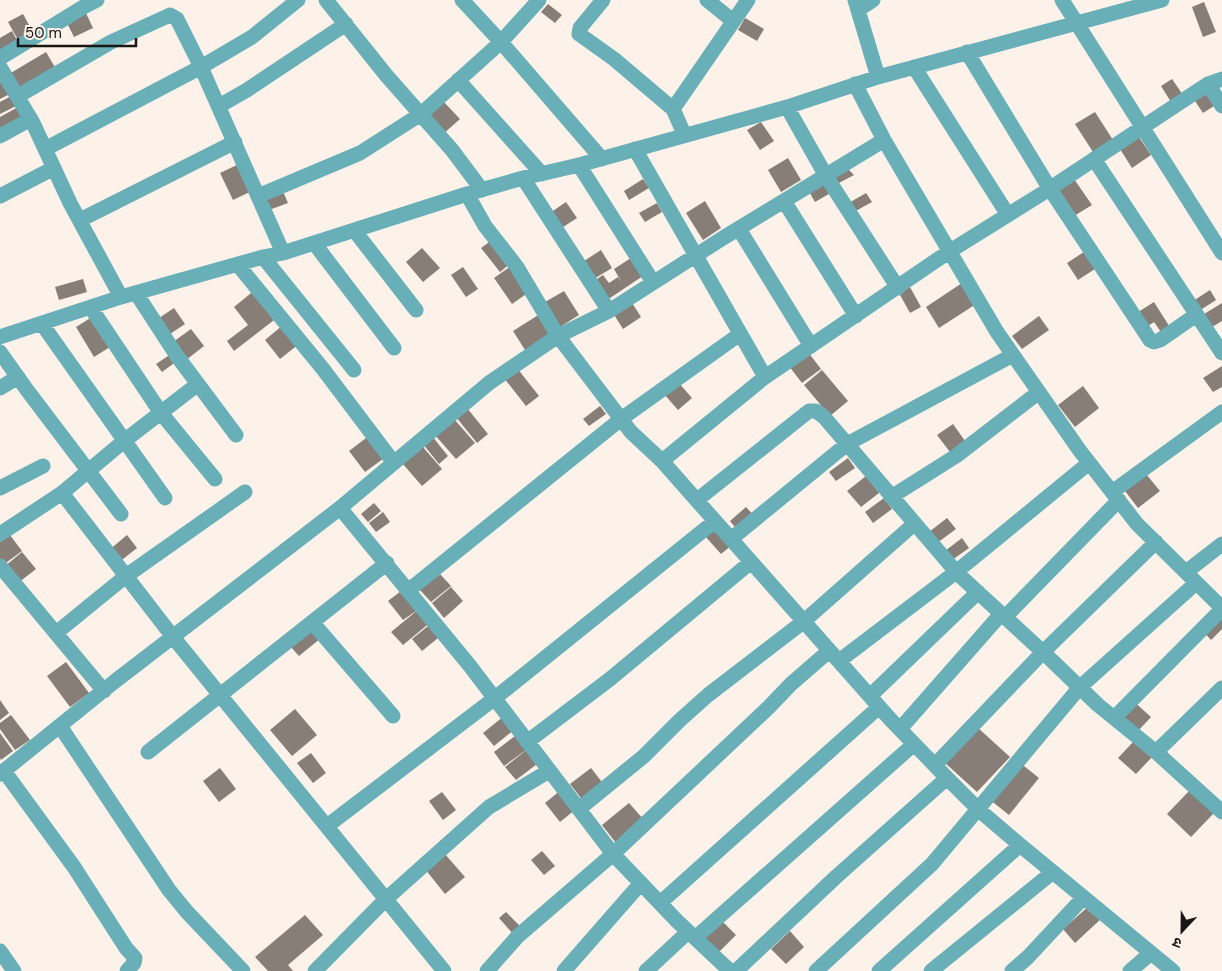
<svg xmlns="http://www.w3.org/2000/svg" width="1222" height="971" viewBox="0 0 1222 971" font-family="'DM Sans','Noto Sans Devanagari',sans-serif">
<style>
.building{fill:#877e77}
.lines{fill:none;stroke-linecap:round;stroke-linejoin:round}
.street{stroke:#68afb8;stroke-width:15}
</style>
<rect width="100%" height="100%" fill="#fcf2e9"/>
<path class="building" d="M1204,2L1216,32L1203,37L1192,7Z
M548,4L562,15L555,23L541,12Z
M85,11L93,28L74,37L66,21Z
M23,14L33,32L18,40L8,22Z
M745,18L764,29L757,41L738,30Z
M12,31L18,42L0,51V38Z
M46,52L56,69L19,91L9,74Z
M1172,79L1183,95L1171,102L1161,86Z
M5,80L12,93L0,99V83Z
M1209,92L1217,104L1203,113L1195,101Z
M13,95L18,105L0,114V102Z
M442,100L460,119L442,135L424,116Z
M18,107L23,116L0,129V117Z
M1095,112L1113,140L1093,152L1075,124Z
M761,122L774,141L760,150L747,130Z
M1139,137L1151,155L1132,168L1120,149Z
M788,158L801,180L781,192L768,170Z
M241,163L254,190L233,200L220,173Z
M847,168L854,175L837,184L831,177Z
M826,177L834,191L815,202L807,188Z
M643,179L649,188L629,200L624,191Z
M1074,179L1092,205L1074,216L1057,190Z
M282,189L288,203L269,210L264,197Z
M866,193L872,202L852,213L847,204Z
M705,201L721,228L703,240L686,213Z
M566,202L577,218L560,229L550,213Z
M657,203L662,212L645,222L639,213Z
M492,240L511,263L500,272L481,248Z
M422,248L440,268L423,282L406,262Z
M601,250L612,268L592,280L581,263Z
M1087,250L1098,267L1078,280L1067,263Z
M634,256L646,274L607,300L594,281L603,275L609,283L618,277L622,283L614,269Z
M511,266L529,292L512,304L494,278Z
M463,267L478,289L466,297L451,275Z
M83,279L87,292L59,300L55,287Z
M962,283L976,304L939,328L926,307Z
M910,287L921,307L910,313L899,293Z
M256,289L278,317L234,351L227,341L248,325L234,307Z
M1210,290L1216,300L1199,311L1193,301Z
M564,291L579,315L560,327L545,302Z
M629,298L641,317L623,329L611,310Z
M1154,302L1171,329L1163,335L1154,322L1145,328L1135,314Z
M1222,303V321L1212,327L1204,314Z
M174,308L185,324L167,336L156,320Z
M540,314L552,334L525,350L513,331Z
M1039,316L1049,330L1022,349L1012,336Z
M92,317L110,347L94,357L76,327Z
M283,325L299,344L280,359L265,340Z
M191,329L204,346L186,360L173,342Z
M808,352L821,369L802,383L789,366Z
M171,354L177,361L162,372L156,364Z
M1222,366V387L1213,392L1203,378Z
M517,368L539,396L526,406L504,378Z
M822,370L848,401L830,416L804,385Z
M678,382L692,398L678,410L664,394Z
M1083,386L1099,408L1075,427L1058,405Z
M600,406L606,414L589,426L583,419Z
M467,408L488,434L477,443L456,417Z
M454,419L475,443L456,459L435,435Z
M953,424L968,445L953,456L937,435Z
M370,435L387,456L365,472L349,451Z
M432,436L448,456L439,464L423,444Z
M422,446L442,469L422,486L402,463Z
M848,458L855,468L836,481L829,472Z
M1146,474L1160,491L1138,508L1125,491Z
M866,476L879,493L861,507L847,491Z
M884,498L892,509L873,523L865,512Z
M374,503L381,511L368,522L361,514Z
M746,507L756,518L739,532L730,521Z
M383,512L390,522L376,532L369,523Z
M947,518L956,529L937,543L929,532Z
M716,526L732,545L721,554L705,536Z
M10,535L22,551L3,565L0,561V542Z
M127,535L137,548L118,563L108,551Z
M962,538L969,548L952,560L945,551Z
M22,552L36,569L18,583L5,566Z
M440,574L451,586L431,602L420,590Z
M451,587L463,601L444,618L432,603Z
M405,588L432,621L403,645L391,632L419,609L403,620L388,601Z
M1222,611V629L1211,640L1202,630Z
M433,622L443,634L422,651L412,639Z
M312,627L321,638L299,656L290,646Z
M66,662L89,693L70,707L47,676Z
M0,700L9,713L0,720Z
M1132,700L1151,717L1138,731L1120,714Z
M295,709L317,735L292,756L270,730Z
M11,715L30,740L15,750L0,729V723Z
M504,716L515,729L494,746L483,733Z
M977,727L1010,757L977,792L944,762Z
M0,733L13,751L1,760L0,758Z
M519,733L530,747L504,766L494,752Z
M1134,741L1152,757L1136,774L1118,758Z
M530,747L541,761L516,780L505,767Z
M311,753L326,773L313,783L297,763Z
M1019,762L1039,778L1009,815L989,799Z
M220,768L236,789L219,802L203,781Z
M591,768L605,786L584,802L570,784Z
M561,790L576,809L560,822L545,803Z
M1190,790L1214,813L1191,837L1167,814Z
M442,792L456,810L443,820L429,801Z
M629,803L644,820L616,843L602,825Z
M542,851L555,866L544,875L531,860Z
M444,853L465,877L445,894L425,869Z
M1090,905L1102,918L1075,943L1063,929Z
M506,912L521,927L513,934L499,918Z
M305,915L323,935L288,965L293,971H268L255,957Z
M720,919L736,935L719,952L703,936Z
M790,931L804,947L786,964L771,949Z"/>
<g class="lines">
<path class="street" d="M326,0L386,75L452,150L482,190
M462,0L501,42L602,159
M603,0L580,28L579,34L614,59L673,109
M707,0L733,21
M855,0L878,77
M1062,0L1222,253
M858,10L873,0
M967,52L1050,189L1150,340L1154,342L1160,340L1196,315
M0,58L85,6L97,0
M0,67L33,123L70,203L121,297
M914,67L1008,215
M458,80L542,174
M855,84L884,140L997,332L1080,451L1137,524L1222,608
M1208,84L1222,106
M18,96L111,42L170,15L177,19L201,67L252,37L298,0
M219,106L247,90L346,24
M787,107L826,176L898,288
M684,134L673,109L748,0
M0,136L31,119
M45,149L201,67L283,253
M635,149L765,377
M1094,159L1222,353
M579,165L653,282
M523,178L609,311
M467,194L485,226L517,267L558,336L621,419L631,432L662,461L890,719L947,778L979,810L1020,845L1173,971
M0,196L54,168
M258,196L360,153L421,114L501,42L539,0
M784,201L856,316
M80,220L235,142
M739,229L811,346
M354,230L416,310
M314,243L394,348
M263,257L354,370
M238,265L323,369L394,463
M136,293L177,356L236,435
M91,308L161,413L215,479
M42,324L165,498
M0,337L121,297L263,257L283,253L467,194L523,178L579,165L787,107L878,77L1162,0
M0,352L27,390L121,514
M0,388L18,377
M662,461L765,377L950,251L1043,193L1208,84L1222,79
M0,488L43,466
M1112,492L1222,412
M62,493L173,637L444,971
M891,497L956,456L1039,392
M697,500L809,411H816L824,417L958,574L1043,652L1098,705L1156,752L1222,812
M340,508L470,666L613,854L677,921L730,971
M0,534L62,493L124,441L198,384
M731,539L847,444L1013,355
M0,566L104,691
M1186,572L1222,544
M409,590L621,419L740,334
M1005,617L1119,500
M312,622L393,716
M56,633L126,576L245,492
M839,661L956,572L1089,463
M870,696L978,592
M1114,718L1222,609
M60,726L169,890L187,912L243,971
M900,729L1001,614
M527,742L610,679L751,562
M148,752L387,563
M1156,752L1222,688
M935,765L1043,652L1156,542
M4,771L74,867L126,948L135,958L134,963L127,971
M0,774L114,682L340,508L489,383L558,336L609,311L723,238L884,140
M579,809L644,756L680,720L708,695L803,622L914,524
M327,826L495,698L715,521
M660,903L879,707
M695,938L914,744
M0,951L14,971
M315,971L386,899L489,807L549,771
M487,971L518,936L613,854L769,707L791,684L829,651
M564,971L641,883
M646,971L688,932
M736,971L837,876L947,778
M816,971L932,864L1080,687L1196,583
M879,971L1020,845
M931,971L1053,872
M1012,971L1028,957L1083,898
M1130,971L1151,953"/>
</g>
<g transform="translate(1182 931) rotate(202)" stroke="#fcf2e9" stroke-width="4" paint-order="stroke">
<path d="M0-4L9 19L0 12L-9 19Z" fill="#191613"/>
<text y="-8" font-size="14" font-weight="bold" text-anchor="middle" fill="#191613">उ</text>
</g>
<path d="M18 38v8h118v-8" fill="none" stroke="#191613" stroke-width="2.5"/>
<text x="25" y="38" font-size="15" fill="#191613" stroke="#fcf2e9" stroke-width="4" paint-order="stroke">50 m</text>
</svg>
